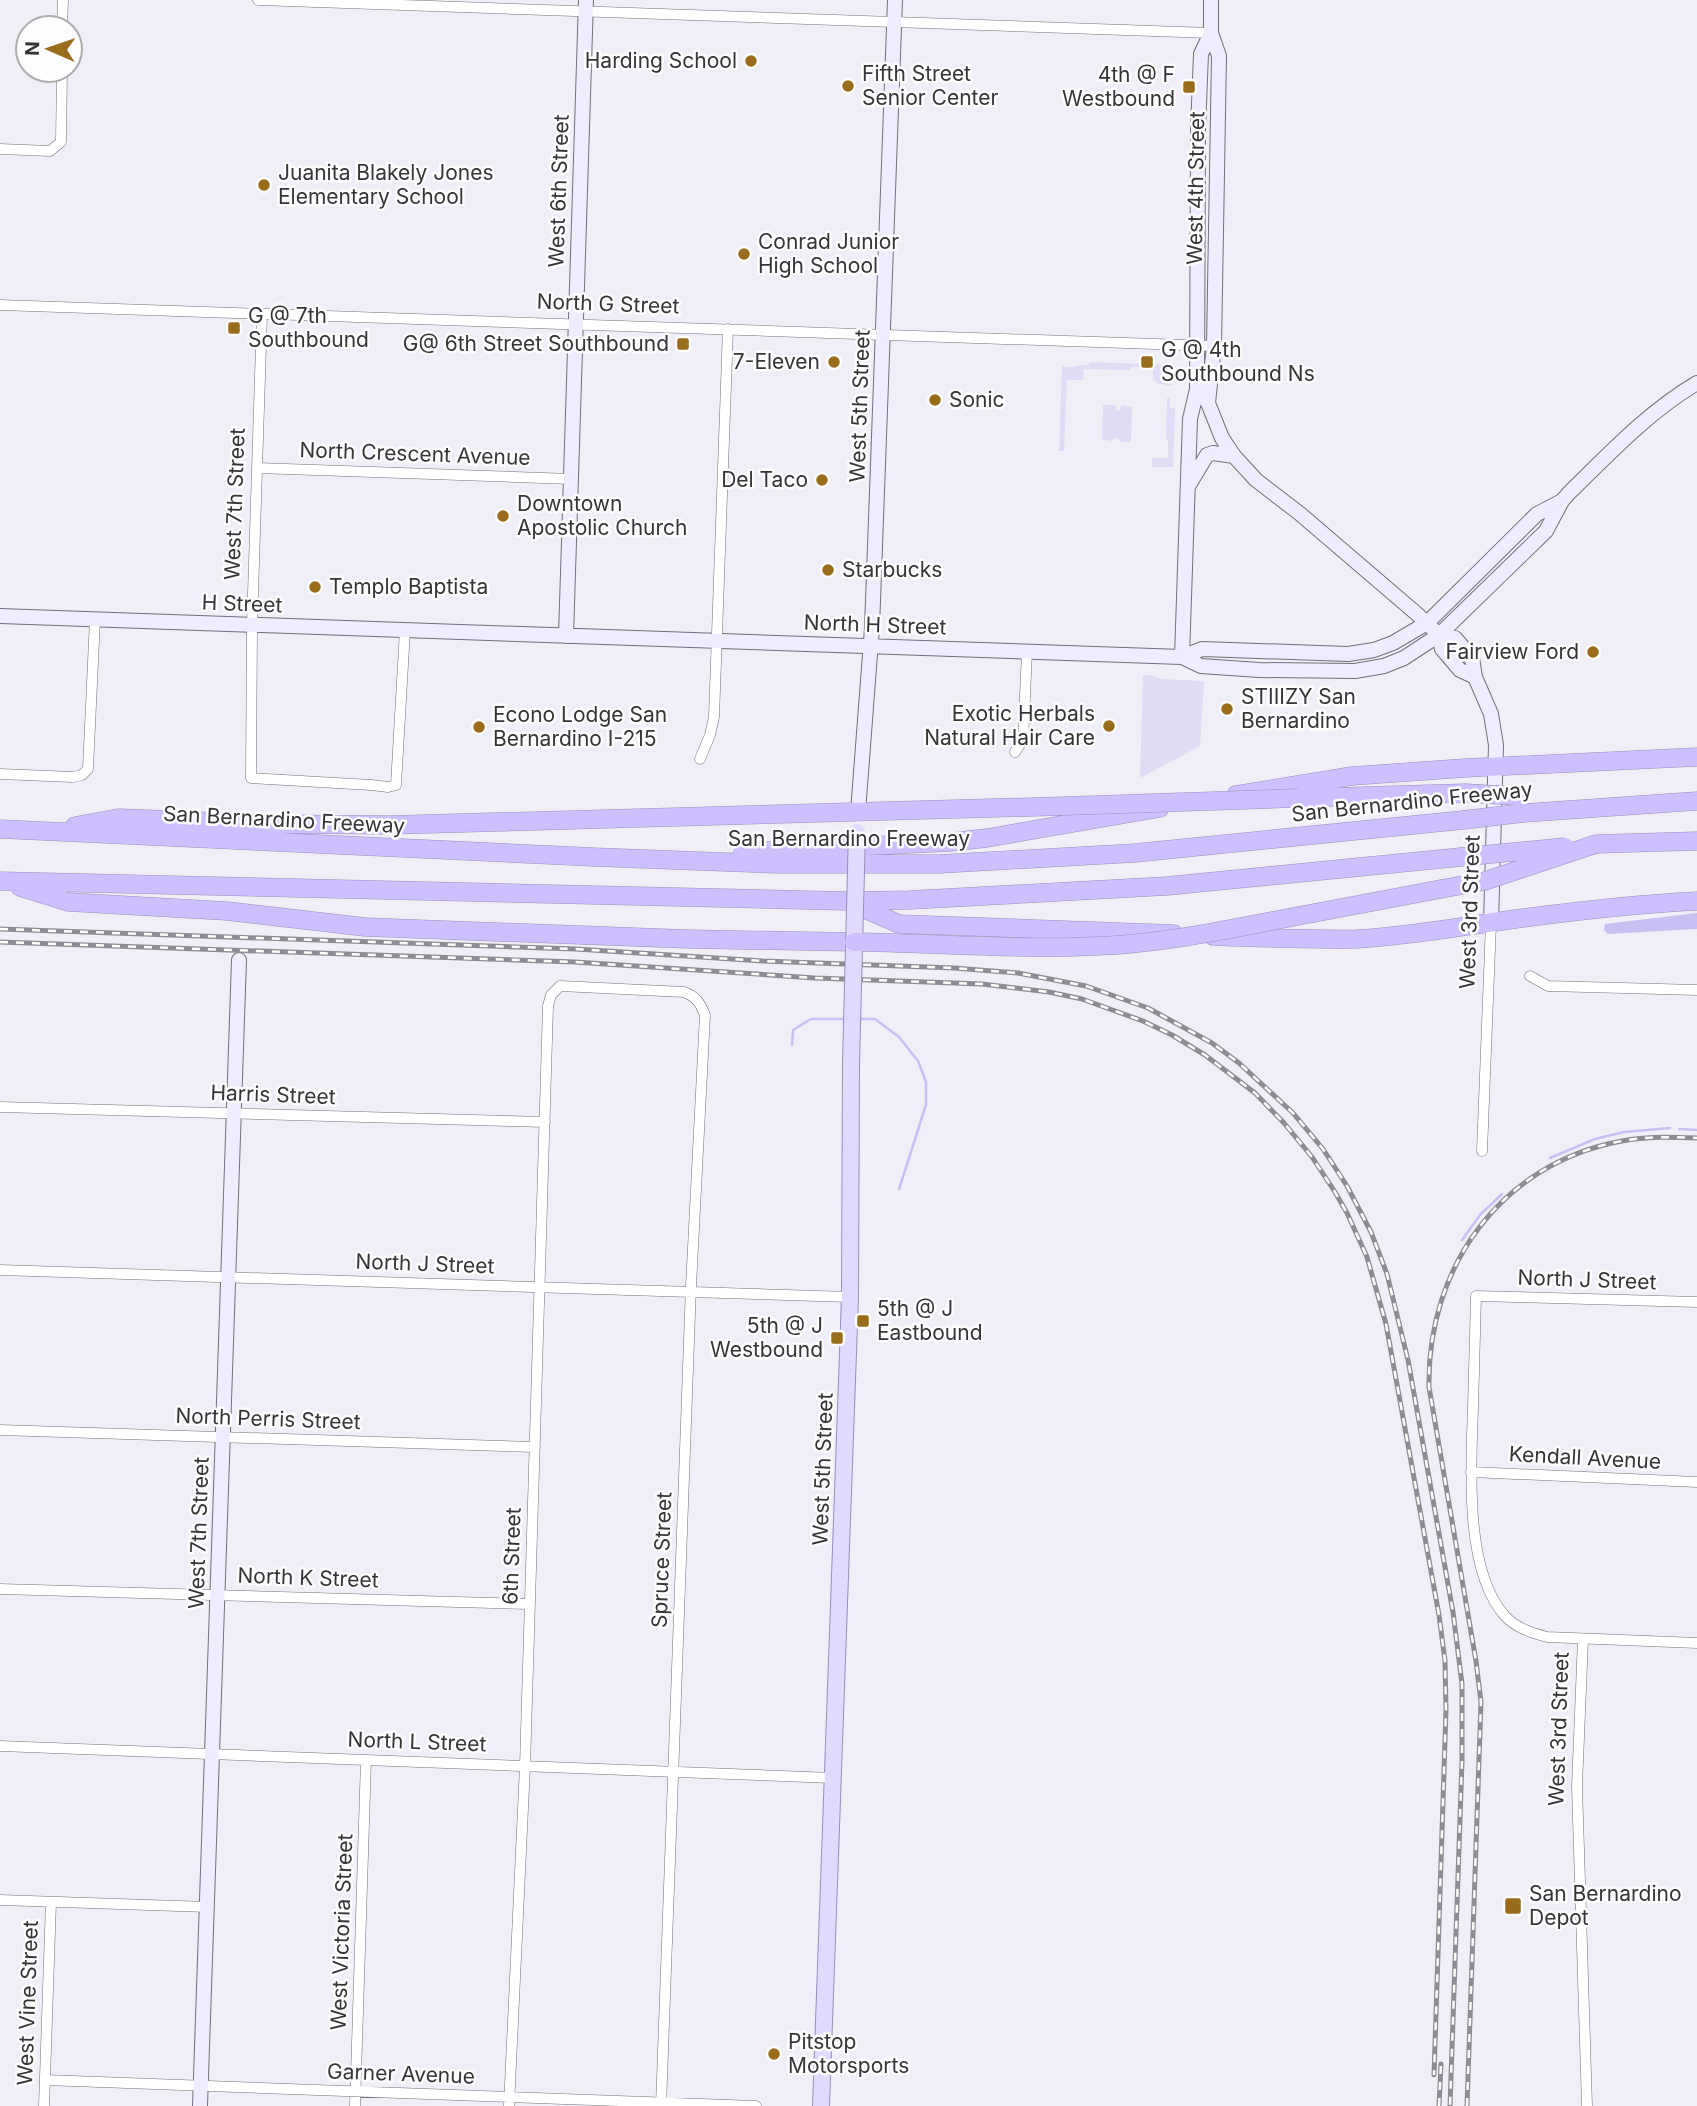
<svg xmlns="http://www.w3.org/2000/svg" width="1697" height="2106" viewBox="0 0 1697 2106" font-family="Inter,sans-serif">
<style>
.green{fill:#e1dcf5}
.water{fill:#cabff2}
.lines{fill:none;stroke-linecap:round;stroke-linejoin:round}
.stream{stroke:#cabff2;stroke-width:2.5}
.street-casing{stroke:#717077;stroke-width:11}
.secondary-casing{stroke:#717077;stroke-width:16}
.primary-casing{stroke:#988fb9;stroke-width:18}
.highway-casing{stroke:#988fb9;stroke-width:19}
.street{stroke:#fff;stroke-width:10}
.secondary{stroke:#f0ecff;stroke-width:14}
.primary{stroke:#e2d9ff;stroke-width:16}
.highway{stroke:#cec0ff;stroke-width:18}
.rail-casing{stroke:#8d8c92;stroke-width:5}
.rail{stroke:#fdfdfe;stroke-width:2.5;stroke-dasharray:8;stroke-linecap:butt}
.primary-bridge-casing{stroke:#988fb9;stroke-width:18;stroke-linecap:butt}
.highway-bridge-casing{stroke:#988fb9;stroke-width:19;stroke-linecap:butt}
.primary-bridge{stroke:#e2d9ff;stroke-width:16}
.highway-bridge{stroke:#cec0ff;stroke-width:18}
.poi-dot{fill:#996c1b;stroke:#fdfdfe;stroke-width:2.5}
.labels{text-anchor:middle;stroke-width:5;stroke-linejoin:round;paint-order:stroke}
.poi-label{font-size:21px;fill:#353438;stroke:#fdfdfe;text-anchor:start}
.street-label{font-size:21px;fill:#353438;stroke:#fdfdfe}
</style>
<rect width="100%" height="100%" fill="#f0eef7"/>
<path class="green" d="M1091,362L1171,365L1173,367L1172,386L1156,383V381L1153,380V369L1150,368L1131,367L1130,370L1084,369L1083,380H1067L1064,451H1059L1062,366C1074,369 1076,365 1087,365Z
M1167,398H1170V408H1175L1173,467H1152V458H1168V441L1166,440Z
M1104,405H1115L1117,411L1120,410L1121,405L1132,407L1131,440L1129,442H1122L1116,437L1111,441L1102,439L1103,406Z
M1143,675H1150L1162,679L1204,681L1200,746L1140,778Z"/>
<path class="water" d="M1697,913V929L1608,934L1604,930L1605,924Z"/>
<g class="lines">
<path class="stream" d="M859,1019H875L899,1037L918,1061L926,1082V1105L899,1189
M792,1045L793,1030L811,1019H846
M1679,1129L1697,1130
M1550,1158L1595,1139L1624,1132L1670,1128
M1462,1240L1480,1215L1502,1194"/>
<g class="street-casing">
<path id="street" d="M258,0L1211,33
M62,28L63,0
M0,149L50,151L61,142L62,70
M0,305L1214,346
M262,314L252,625L251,778L371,785L388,787L396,785L405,630
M257,468L571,479
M1015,752L1023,740L1027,652
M700,759L710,735L714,717L728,329
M0,774L73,777L82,775L88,769L95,619
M1530,976L1548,986L1697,990
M0,1107L545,1122
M1482,1151L1491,923
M0,1270L850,1297
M1697,1302L1476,1296C1475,1333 1474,1371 1473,1408C1471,1466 1464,1571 1505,1616C1516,1628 1532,1633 1547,1637L1697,1643
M0,1430L535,1447
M1471,1472L1697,1482
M0,1589L530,1604
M1583,1639L1577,1786L1587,2106
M0,1746L833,1778
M0,1900L208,1907
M45,2080L756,2106
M44,2106L51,1902
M355,2106L366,1760
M509,2106L525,1766L548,1006L551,995L560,986L684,992C697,997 700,1003 705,1015L691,1286L661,2106"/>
</g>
<g class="secondary-casing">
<path id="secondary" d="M1211,33L1201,54L1198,129L1197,389L1208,403L1222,438L1234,456L1256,480L1299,513L1417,614L1439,635L1442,649L1460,670L1475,677
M1208,403L1214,346L1219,56L1211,33V0
M1189,485L1207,455L1213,453L1234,456
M0,616L1182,657L1202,649L1348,654L1374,650L1393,643L1427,623L1537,514L1562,501
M1439,635L1455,638L1472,658L1475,677L1491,714L1496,745L1491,923
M566,636L586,0
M1182,657L1201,666L1259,670L1355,671L1384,666L1404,658L1439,635L1546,531L1562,501L1569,493C1609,454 1648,412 1697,383
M1182,657L1190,419L1197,389
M858,812L872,628L895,0
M200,2106L239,960"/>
</g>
<g class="primary-casing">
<path id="primary" d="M821,2106L850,1297L851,1063"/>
</g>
<g class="highway-casing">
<path id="highway" d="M1236,795L1352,776L1465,768L1697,757
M1298,798L1465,793
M1523,813L1697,801
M75,826L118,818L275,824L390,825L1065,806
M0,829L593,857L778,864H939L1135,853L1463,820
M1596,844L1697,841
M743,852L951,842L987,838L1160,808
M0,881L847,901L910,900L1167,886L1461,857
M20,887L68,902L227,911L365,927L687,939L854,942
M853,904L899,924L1174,934
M1314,913L1441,889
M1213,936C1261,938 1309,940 1357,939C1411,936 1463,926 1516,919C1576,911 1637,904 1697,901"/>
</g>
<use href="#street" class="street"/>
<use href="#secondary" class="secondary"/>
<use href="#primary" class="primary"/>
<use href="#highway" class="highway"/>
<g class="rail-casing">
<path id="rail" d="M0,929L576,949L763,961L954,968L1018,973L1086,986L1148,1008L1212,1043L1239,1063L1293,1113L1323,1149L1347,1186L1371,1232L1387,1274L1408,1360L1453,1612L1462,1684V1761L1450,2106
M0,942L575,962L815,978L982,984L1049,992L1082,999L1143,1021L1172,1035L1205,1055L1255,1093L1284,1123L1312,1157L1335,1192L1347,1213L1367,1257L1386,1324L1439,1615L1445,1661L1446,1710L1434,2075
M1439,2106L1441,2064
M1467,2106L1481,1702L1476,1661L1429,1387C1427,1267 1501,1163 1622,1141C1647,1136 1672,1137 1697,1138"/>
</g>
<use href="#rail" class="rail"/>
<g class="primary-bridge-casing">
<path id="primary-bridge" d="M851,1063L857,832"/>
</g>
<g class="highway-bridge-casing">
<path id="highway-bridge" d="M1465,793L1517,796
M1065,806L1298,798
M1463,820L1523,813
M1461,857L1565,847
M1441,889L1485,881L1596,844
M854,942C935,943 1017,950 1098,946C1171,943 1243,926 1314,913"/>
</g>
<use href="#primary-bridge" class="primary-bridge"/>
<use href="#highway-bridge" class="highway-bridge"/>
</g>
<g class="poi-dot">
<circle cx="751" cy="61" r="7"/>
<circle cx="848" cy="86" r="7"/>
<rect x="1182" y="80" width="14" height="14" rx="3.5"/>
<circle cx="264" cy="185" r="7"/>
<circle cx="744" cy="254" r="7"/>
<rect x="227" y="321" width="14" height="14" rx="3.5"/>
<rect x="676" y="337" width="14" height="14" rx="3.5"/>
<circle cx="834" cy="362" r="7"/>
<rect x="1140" y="355" width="14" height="14" rx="3.5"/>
<circle cx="935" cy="400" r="7"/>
<circle cx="822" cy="480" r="7"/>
<circle cx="503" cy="516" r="7"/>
<circle cx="828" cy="570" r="7"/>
<circle cx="315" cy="587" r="7"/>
<circle cx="1593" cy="652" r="7"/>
<circle cx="1227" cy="709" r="7"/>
<circle cx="1109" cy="726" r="7"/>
<circle cx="479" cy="727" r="7"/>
<rect x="856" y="1314" width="14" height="14" rx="3.5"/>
<rect x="830" y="1331" width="14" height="14" rx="3.5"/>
<rect x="1504" y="1897" width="18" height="18" rx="3.5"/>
<circle cx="774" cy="2054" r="7"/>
</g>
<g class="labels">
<g class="poi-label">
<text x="737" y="68" text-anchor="end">Harding School</text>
<text x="862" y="81">Fifth Street<tspan x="862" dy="24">Senior Center</tspan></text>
<text x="1175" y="82" text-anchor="end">4th @ F<tspan x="1175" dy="24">Westbound</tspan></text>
<text x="278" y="180">Juanita Blakely Jones<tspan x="278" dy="24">Elementary School</tspan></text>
<text x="758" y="249">Conrad Junior<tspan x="758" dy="24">High School</tspan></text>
<text x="248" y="323">G @ 7th<tspan x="248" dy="24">Southbound</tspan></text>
<text x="669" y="351" text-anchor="end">G@ 6th Street Southbound</text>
<text x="1161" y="357">G @ 4th<tspan x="1161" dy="24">Southbound Ns</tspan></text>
<text x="820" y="369" text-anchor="end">7-Eleven</text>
<text x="949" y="407">Sonic</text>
<text x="808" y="487" text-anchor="end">Del Taco</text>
<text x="517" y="511">Downtown<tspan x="517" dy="24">Apostolic Church</tspan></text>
<text x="842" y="577">Starbucks</text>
<text x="329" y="594">Templo Baptista</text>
<text x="1579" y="659" text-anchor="end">Fairview Ford</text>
<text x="1241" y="704">STIIIZY San<tspan x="1241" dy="24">Bernardino</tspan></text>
<text x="1095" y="721" text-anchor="end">Exotic Herbals<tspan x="1095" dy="24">Natural Hair Care</tspan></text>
<text x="493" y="722">Econo Lodge San<tspan x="493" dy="24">Bernardino I-215</tspan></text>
<text x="877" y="1316">5th @ J<tspan x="877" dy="24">Eastbound</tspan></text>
<text x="823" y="1333" text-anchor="end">5th @ J<tspan x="823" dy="24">Westbound</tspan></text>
<text x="1529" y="1901">San Bernardino<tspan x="1529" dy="24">Depot</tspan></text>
<text x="788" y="2049">Pitstop<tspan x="788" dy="24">Motorsports</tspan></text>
</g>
<g class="street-label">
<text transform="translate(1196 188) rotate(-89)" y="7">West 4th Street</text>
<text transform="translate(559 191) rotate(-88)" y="7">West 6th Street</text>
<text transform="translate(608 304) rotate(2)" y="7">North G Street</text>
<text transform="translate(860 406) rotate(-88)" y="7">West 5th Street</text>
<text transform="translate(415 454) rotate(2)" y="7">North Crescent Avenue</text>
<text transform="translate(235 504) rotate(-88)" y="7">West 7th Street</text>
<text transform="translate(242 604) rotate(2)" y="7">H Street</text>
<text transform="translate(875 625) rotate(2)" y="7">North H Street</text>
<text transform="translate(1412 802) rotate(-6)" y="7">San Bernardino Freeway</text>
<text transform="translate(284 820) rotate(3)" y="7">San Bernardino Freeway</text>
<text x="849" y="846">San Bernardino Freeway</text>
<text transform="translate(1470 912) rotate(-88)" y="7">West 3rd Street</text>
<text transform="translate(273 1095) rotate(2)" y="7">Harris Street</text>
<text transform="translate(425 1264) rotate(2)" y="7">North J Street</text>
<text transform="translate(1587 1280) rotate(2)" y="7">North J Street</text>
<text transform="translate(268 1419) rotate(2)" y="7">North Perris Street</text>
<text transform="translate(1585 1458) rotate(3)" y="7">Kendall Avenue</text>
<text transform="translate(823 1469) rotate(-88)" y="7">West 5th Street</text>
<text transform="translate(199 1533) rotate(-88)" y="7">West 7th Street</text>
<text transform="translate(512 1556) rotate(-88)" y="7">6th Street</text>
<text transform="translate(662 1560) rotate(-88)" y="7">Spruce Street</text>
<text transform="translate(308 1578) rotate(2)" y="7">North K Street</text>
<text transform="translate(1559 1729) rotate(-88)" y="7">West 3rd Street</text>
<text transform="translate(417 1742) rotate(2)" y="7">North L Street</text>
<text transform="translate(342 1932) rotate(-88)" y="7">West Victoria Street</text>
<text transform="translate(28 2003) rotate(-88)" y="7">West Vine Street</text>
<text transform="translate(401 2074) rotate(2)" y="7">Garner Avenue</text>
</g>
</g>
<g transform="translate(49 49) rotate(272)"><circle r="33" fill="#fdfdfe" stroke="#adadaf" stroke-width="2"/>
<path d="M0-5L12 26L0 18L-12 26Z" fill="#996c1b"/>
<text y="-10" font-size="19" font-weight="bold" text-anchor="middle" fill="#353438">N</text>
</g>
</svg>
